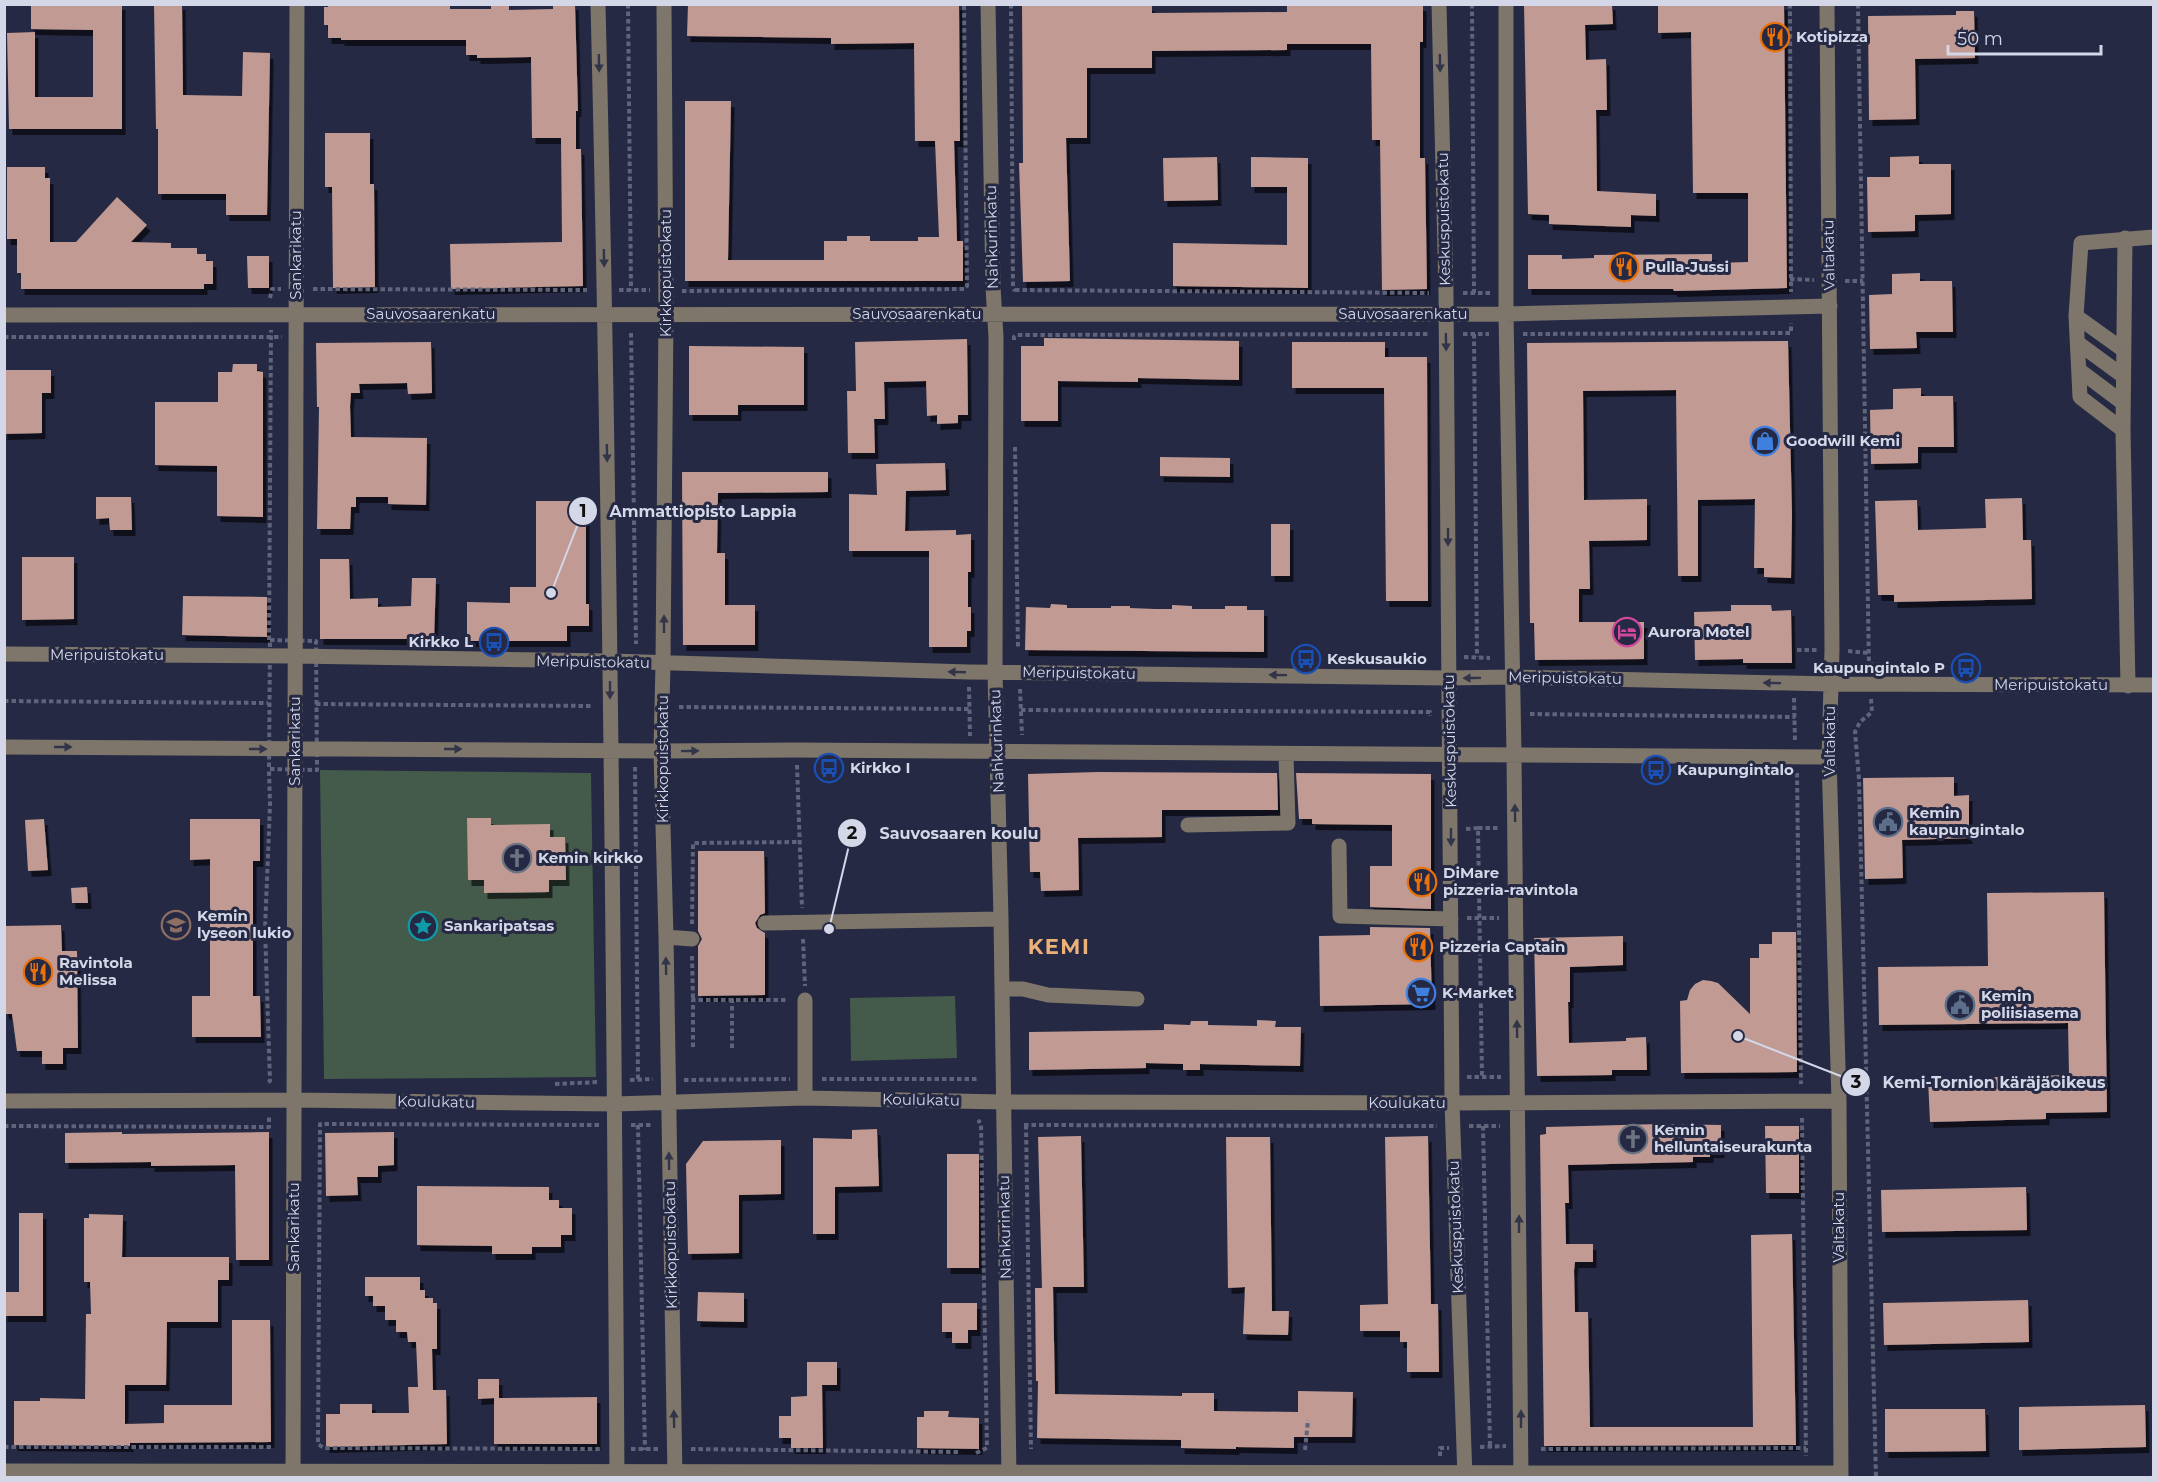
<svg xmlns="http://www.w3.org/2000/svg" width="2158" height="1482" viewBox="0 0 2158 1482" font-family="Montserrat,sans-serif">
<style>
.green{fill:#445a4a}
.building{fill:#c09a93;filter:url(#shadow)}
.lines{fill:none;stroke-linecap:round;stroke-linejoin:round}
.path{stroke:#60647b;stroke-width:4;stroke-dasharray:4.5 3;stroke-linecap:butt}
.minor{stroke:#7e766a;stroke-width:15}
.oneway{fill:#323549}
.labels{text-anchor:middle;stroke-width:6;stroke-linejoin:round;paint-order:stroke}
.poi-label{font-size:15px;font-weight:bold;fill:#d3d7e8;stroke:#252943;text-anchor:start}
.street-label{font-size:15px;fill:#d3d7e8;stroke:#252943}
.district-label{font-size:21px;font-weight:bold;letter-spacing:1.5px;fill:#ecb079;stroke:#252943}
.leader{fill:none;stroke:#d3d7e8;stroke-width:2}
.callout-dot{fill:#d3d7e8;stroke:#252943;stroke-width:2}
.mark-label{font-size:18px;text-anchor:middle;font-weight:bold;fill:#111}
.callout-label{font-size:16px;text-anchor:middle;font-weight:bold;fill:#d3d7e8;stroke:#252943;stroke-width:6;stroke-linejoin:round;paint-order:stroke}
</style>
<defs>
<filter id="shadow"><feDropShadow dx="3.5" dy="6" stdDeviation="0" flood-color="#0009"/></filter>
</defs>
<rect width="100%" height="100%" fill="#252943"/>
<path class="green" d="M320,770L591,773L596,1077L324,1079Z
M955,996L957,1058L851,1061L850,998Z"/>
<path class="building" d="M31,4H122V129H9L7,33L35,32V97H93V30L31,29Z
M154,4H182L183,95L242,96L243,52L270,53L267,215H226V194H158V129H156Z
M328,4H450V9H491V4H509V10L553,9V4H575L578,111H576V149H581L583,286L451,289L450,244L562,242L561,138H532L531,57L477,58V55H466V40H341V38H328V25H324V7H328Z
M688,4H959L960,141H954L957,241H963V281H685V101H731L728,260H824V241H847V236H870V241H918V237H939L935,141H915L914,43L831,44V38L687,36Z
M1524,4H1612L1613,24L1585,25L1586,60L1606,59L1607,110H1596L1597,191L1656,194V216L1631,215V227L1549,224V215L1528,214Z
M1658,4H1784L1787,288L1674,291L1673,289H1528V255H1562V259L1594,258V255L1712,254V263L1748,262V193H1693L1691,32L1658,33Z
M1152,5V13L1287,12V6L1423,5V42H1420V158H1425L1427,289L1382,290L1380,140H1372L1371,44H1287V50L1152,51V68H1087V138H1066L1070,281L1023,282L1019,163H1023L1022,6Z
M1956,11H1974L1975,58L1915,59L1916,119L1869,120L1868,16L1956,15Z
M325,133H370V184H374L375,287L333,288L332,187H325Z
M1919,156V164H1951V214L1915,215V231L1868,232L1867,177H1890V157Z
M1217,157L1218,200L1164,201L1163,158Z
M1251,157L1308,158V288L1173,286V243L1287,245V187H1251Z
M7,167H45V178H50V242H76L117,197L147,225L131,242L171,243V248H197V254H206V261H213V284H204V289H21V273H17V239H7Z
M247,256H269V288H248Z
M1920,273V281H1952L1953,332H1916L1917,348L1870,349L1869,295L1892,294V274Z
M1044,338L1239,341V380L1138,378V382L1058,381V421H1021V346H1044Z
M967,339L968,415H958V423L937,424V415L927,416L926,381L884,382L885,419H874L875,453H848L847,391H856L855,342Z
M1788,341L1792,514L1791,578L1764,577V568H1754L1755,499L1698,500V576H1678L1676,390L1583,391L1584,500L1647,499V540L1589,541L1590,589H1579V622H1644V659L1535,660L1534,623H1530L1527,343Z
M431,342L432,393L408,394L407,383L359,384L360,393H351L350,406L351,437L427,438L426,505L388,504V497H356V507H351L350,529H317L319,407H317L316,343Z
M1292,342H1385V357H1427L1428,601H1386L1384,388H1292Z
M689,346L804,347V405H738V415H689Z
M233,364H257V371L263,372V517L217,516V466L155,465V402H218V372H232Z
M4,370H51V393H42V433L4,434Z
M1921,388V396H1953L1954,447H1918V463L1871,464L1870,410L1893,409V389Z
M1160,457L1230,458V477L1160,476Z
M945,463L946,490L906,491L905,531L956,530V535L971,534V572H968V607H971V631H967V647H929V551H849V494L877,495L876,464Z
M682,472H828V492L718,493L717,553H725V605H755V645H683Z
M96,497H131L132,530H110L109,518L96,519Z
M2022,498L2023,540H2031L2032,599L1894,602V595H1878L1875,501L1917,500L1918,530L1986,528L1985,499Z
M536,501H586V604H589V626H567V641H467V602L510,603V587H536Z
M1271,524H1290V576H1271Z
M22,557H74V619L22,620Z
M320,559H349L350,599L378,598V607L411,606L412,578H436L434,640L411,639H320Z
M183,596L267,597V637L182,635Z
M1051,604L1067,605V608H1111V606H1130V608L1155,609H1172V605L1192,606V609H1225V606H1247V610H1264V652L1025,650L1026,607L1050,608Z
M1731,605H1771L1772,611L1791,610L1792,663H1743V659L1695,660L1694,612L1731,611Z
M1098,772L1277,773L1278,810H1162V837L1078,838L1079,890L1041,891L1040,872H1030L1028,774Z
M1296,773L1431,774V909L1370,907V866H1392V825L1312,824V819H1299Z
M1954,777V796L1969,795V838L1902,840L1903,878L1865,879L1863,778Z
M467,818H491V825L550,824V837H565L566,880H549V892L484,893V880H468Z
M44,819L48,870L28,871L25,820Z
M190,819H260V861H253V996H260L261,1037H192V996H210V859L190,860Z
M698,851H764L765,913L760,915L755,923L757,928L765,933V995L698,996V946L702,939L698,931Z
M87,887L88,903H72L71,888Z
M2104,892L2107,1112L2046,1113V1119L1930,1122L1928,1079L2069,1075L2068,1023L1879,1025L1878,967L1988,966L1987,893Z
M61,925L62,951H77L78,1048H63V1064H42V1051H17L12,1014H6L4,1006V926Z
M1370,927L1430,928L1432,1004L1320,1006L1319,936L1370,935Z
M1772,932H1796L1797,1072L1681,1073L1680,1001L1687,1000L1690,990L1695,984L1703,980L1711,981L1718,983L1750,1014V958H1759V944H1772Z
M1623,936V965L1570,967V1002H1568L1569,1043L1626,1041V1038L1646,1037L1647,1070H1612V1075L1537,1076L1534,938Z
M1257,1020L1276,1021L1275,1027H1301L1300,1066L1200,1064V1070H1183V1064L1146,1063V1068L1029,1070V1032L1164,1030V1024L1190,1025L1191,1021H1208V1025L1257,1026Z
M1660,1124L1721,1125V1152H1710V1157H1693V1162L1568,1165L1569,1203H1565L1566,1244H1593V1262H1575L1574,1271L1575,1312H1588L1590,1427H1753L1751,1235L1792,1234L1796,1445L1544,1446L1540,1135L1546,1134V1127Z
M1765,1126H1799V1193H1766Z
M877,1129L879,1186L835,1187V1234H813V1138L852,1139V1130Z
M122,1132V1134L269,1132V1260H236L235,1165L151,1166V1162L65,1163V1133Z
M394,1132V1165L378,1166V1177H357L358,1195L326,1196L325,1133Z
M1081,1136L1084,1287H1053L1055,1394L1182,1396V1393H1214V1411L1298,1412V1391L1353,1392L1352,1437H1294V1448L1236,1447V1449L1181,1448V1440L1037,1438L1038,1381H1036L1035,1288H1042L1038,1137Z
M1428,1136L1431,1304H1438L1439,1372H1407V1342H1400V1331H1360V1305L1388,1304L1385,1137Z
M1226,1137H1270L1272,1311H1289L1288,1335L1243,1334L1245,1287L1228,1288Z
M781,1140V1194L739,1195V1253L688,1254L686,1164L703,1141Z
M947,1154H979V1268H947Z
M417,1186L549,1187V1200H559V1208H572V1235H561V1247H532V1254H492V1246L417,1245Z
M2026,1187L2027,1230L1882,1232L1881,1190Z
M19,1213H43V1316H4V1292H19Z
M89,1214L123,1215L122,1257H229V1280H218V1322H167L166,1385H125V1424L164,1423V1405H232V1320H270L271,1442L130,1443V1446L14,1445V1401H40V1398L85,1399L86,1314H91L90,1282H84V1218H89Z
M365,1277H420V1290H425V1298H433V1303H437V1349H432L433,1390H446L447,1444L326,1447V1414H340V1404H372V1413H409L408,1387H418L416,1342H408L407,1332H396V1320H385V1306H373V1296H365Z
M698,1292L744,1293V1322L697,1321Z
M2028,1300L2029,1342L1884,1345L1883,1303Z
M942,1303H977V1330H968V1343H952V1332H942Z
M807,1362H837V1385H822L823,1448H791V1438H779V1416H791V1397L807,1396Z
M478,1379H499V1398L597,1397V1444H494V1398L478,1399Z
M2145,1405L2146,1447L2019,1450V1407Z
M1885,1409H1985L1986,1451L1885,1452Z
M924,1411H949L948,1417L979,1418V1449L917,1448V1417H924Z"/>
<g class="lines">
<path class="path" d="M628,4L631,290
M1011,4L1013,287L1015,291
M1472,4L1474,293
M1790,4L1791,292
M1858,4L1869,668
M1790,279L1814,280
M1845,281H1863
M313,289L587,290
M619,290H650
M1015,290L1429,293
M682,291L965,289L967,286L964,4
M1463,293H1492
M270,298L272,289H281
M631,333L636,644
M1463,334H1489
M1474,334L1477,657
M1523,334L1791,333V323
M4,337H282
M1014,340V337L1017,335L1429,334
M1015,447L1018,649
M269,640L271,330
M270,640L316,641L317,770L269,769Z
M1797,650H1817
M1848,651L1869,653
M1464,657L1490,658
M1869,664L1889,665
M969,687L970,736
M1020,689L1022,735
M1794,698L1795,742
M1871,699L1872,712L1860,722L1855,732L1859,779L1876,1478
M4,701L268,703
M316,704L593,706
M679,707L970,709
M1021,710L1430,712V716
M1530,714L1795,717
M797,765L802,908
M635,767L638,1080
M1797,773L1801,1084
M1478,828H1498
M1466,829L1478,828L1482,1077
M1467,918H1499
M692,924L693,843L800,842
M803,939L805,986
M692,956L693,1000
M693,1047V1000H788
M732,1048V995
M1467,1077H1501
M822,1079H977
M630,1080L653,1079
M684,1080L790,1079
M268,1082L270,1081L265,929L270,805L269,769
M555,1084L599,1082
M1802,1118L1806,1456
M599,1125L320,1124L318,1444L324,1448L600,1449
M631,1125H653
M638,1125L645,1450
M1024,1125L1437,1126
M1026,1125L1031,1449
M4,1126L269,1127V1116
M1469,1126H1500
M1483,1126L1490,1447
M4,1447H271
M1480,1447L1506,1446
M631,1449H660
M691,1449L960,1452
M1541,1449L1806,1448
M1305,1450L1308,1420
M976,1453L987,1448L981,1124L978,1120
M1440,1456V1448H1449
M2153,1478L2154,1475"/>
<path class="minor" d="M598,4C610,495 614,986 617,1478
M664,4L666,313L663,663L661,751L666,937L675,1478
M988,4L993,287L996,337L995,672L1001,919L1009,1478
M1439,4L1446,293L1452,1103L1465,1478
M1506,4V314L1514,754L1521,1478
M1827,4L1832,650L1829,757L1839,1101L1841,1478
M2125,238L2123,430L2128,686
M4,315L1506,314L1830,306
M2076,316L2122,349
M2078,343L2123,376
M2079,370L2123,403
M2123,430L2080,397L2076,316L2081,243L2154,237
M4,654L295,656L610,661L969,672L1448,678L1511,677L1831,684L2154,685
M4,747L661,751L796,750L1829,757
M1188,825L1288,823L1286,754
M1339,846L1340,916L1451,919
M765,923L1001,919
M666,937L692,939
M1002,989H1023L1048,995L1137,999
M805,1000V1098
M4,1101L294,1100L615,1104L805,1098L1003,1102L1452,1103L1839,1101
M4,1471L1841,1473
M293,1478L297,4"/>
</g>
<defs><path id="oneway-solid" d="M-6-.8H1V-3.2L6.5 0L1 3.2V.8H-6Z" transform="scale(1.5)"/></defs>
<g class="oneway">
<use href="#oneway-solid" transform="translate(599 63) rotate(89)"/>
<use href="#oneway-solid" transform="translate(1440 63) rotate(89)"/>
<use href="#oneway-solid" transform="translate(604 258) rotate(89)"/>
<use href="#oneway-solid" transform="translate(1446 342) rotate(89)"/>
<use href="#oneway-solid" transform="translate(607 453) rotate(89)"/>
<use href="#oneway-solid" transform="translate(1448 537) rotate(90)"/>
<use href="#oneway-solid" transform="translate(664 624) rotate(-90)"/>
<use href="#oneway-solid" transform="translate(957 672) rotate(-178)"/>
<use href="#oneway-solid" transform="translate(1278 675) rotate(-179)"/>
<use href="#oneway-solid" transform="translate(1472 678) rotate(179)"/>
<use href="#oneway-solid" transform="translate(1772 683) rotate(-179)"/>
<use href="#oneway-solid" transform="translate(610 690) rotate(90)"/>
<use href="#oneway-solid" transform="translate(63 747)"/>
<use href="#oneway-solid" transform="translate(258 749)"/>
<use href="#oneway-solid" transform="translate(453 749)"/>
<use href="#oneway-solid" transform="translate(690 751) rotate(-1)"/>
<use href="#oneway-solid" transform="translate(1515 813) rotate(-91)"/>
<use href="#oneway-solid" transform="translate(1451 837) rotate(90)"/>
<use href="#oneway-solid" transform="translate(666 966) rotate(-91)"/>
<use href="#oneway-solid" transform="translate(1517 1029) rotate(-91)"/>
<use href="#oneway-solid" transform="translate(669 1161) rotate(-91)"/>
<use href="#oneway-solid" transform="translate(1519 1224) rotate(-90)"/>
<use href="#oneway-solid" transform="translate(674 1419) rotate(-91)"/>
<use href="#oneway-solid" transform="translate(1521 1419) rotate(-90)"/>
</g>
<defs>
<g id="restaurant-ring" transform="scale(1.5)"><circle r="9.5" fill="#252943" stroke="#e8710a" stroke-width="1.5"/><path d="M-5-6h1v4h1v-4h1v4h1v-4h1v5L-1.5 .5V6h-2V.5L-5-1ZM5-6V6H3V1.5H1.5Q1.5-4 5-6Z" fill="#e8710a"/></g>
<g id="shop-ring" transform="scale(1.5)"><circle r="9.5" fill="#252943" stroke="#3f7fe0" stroke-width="1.5"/><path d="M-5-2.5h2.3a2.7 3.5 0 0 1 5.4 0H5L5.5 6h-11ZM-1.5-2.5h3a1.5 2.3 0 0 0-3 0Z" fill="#3f7fe0"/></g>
<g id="hotel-ring" transform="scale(1.5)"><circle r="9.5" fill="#252943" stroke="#d1479c" stroke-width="1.5"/><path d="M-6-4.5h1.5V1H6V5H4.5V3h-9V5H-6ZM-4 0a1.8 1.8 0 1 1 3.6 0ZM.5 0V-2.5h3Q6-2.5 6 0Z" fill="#d1479c"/></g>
<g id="bus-ring" transform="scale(1.5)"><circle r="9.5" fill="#252943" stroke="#1a4fb4" stroke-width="1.5"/><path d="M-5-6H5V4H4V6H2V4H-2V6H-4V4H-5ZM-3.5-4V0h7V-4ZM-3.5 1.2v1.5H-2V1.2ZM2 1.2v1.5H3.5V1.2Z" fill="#1a4fb4"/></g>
<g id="civic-ring" transform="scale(1.5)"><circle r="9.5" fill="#252943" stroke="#5c6f8a" stroke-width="1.5"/><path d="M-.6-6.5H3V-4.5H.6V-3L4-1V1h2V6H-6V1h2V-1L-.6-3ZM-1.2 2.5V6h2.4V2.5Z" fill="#5c6f8a"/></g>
<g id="church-ring" transform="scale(1.5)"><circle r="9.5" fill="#252943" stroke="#6b7280" stroke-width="1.5"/><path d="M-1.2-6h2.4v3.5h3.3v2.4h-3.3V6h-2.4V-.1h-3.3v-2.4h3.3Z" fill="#6b7280"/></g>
<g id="school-ring" transform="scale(1.5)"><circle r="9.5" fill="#252943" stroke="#8d6e63" stroke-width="1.5"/><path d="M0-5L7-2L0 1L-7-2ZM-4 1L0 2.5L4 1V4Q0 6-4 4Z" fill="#8d6e63"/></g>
<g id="sight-ring" transform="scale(1.5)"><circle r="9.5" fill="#252943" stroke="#0f9aa8" stroke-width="1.5"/><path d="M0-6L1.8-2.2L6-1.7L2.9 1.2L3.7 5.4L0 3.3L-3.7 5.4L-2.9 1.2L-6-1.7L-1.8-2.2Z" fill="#0f9aa8"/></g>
<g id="supermarket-ring" transform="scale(1.5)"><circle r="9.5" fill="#252943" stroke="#3f7fe0" stroke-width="1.5"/><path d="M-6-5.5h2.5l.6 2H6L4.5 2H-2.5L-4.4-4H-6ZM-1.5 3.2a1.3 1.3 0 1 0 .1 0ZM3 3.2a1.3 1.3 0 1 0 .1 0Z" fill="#3f7fe0"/></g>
</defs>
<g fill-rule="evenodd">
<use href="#restaurant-ring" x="1775" y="37"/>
<use href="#restaurant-ring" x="1624" y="267"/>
<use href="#shop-ring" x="1765" y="441"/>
<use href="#hotel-ring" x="1627" y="632"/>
<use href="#bus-ring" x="494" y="642"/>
<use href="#bus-ring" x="1306" y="659"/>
<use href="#bus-ring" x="1966" y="668"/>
<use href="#bus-ring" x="829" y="768"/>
<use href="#bus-ring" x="1656" y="770"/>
<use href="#civic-ring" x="1888" y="822"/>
<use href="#church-ring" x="517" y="858"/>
<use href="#restaurant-ring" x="1422" y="882"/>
<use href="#school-ring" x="176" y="925"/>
<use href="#sight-ring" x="423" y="926"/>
<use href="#restaurant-ring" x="1418" y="947"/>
<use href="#restaurant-ring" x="38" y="972"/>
<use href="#supermarket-ring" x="1421" y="993"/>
<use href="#civic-ring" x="1960" y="1005"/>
<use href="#church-ring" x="1633" y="1139"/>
</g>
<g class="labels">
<g class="poi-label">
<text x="1796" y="42">Kotipizza</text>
<text x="1645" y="272">Pulla-Jussi</text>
<text x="1786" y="446">Goodwill Kemi</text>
<text x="1648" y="637">Aurora Motel</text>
<text x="473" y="647" text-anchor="end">Kirkko L</text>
<text x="1327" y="664">Keskusaukio</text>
<text x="1945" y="673" text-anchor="end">Kaupungintalo P</text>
<text x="850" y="773">Kirkko I</text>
<text x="1677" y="775">Kaupungintalo</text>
<text x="1909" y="818">Kemin<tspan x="1909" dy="17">kaupungintalo</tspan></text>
<text x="538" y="863">Kemin kirkko</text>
<text x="1443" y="878">DiMare<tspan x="1443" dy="17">pizzeria-ravintola</tspan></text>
<text x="197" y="921">Kemin<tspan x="197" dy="17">lyseon lukio</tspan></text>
<text x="444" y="931">Sankaripatsas</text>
<text x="1439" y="952">Pizzeria Captain</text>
<text x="59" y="968">Ravintola<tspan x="59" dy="17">Melissa</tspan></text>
<text x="1442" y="998">K-Market</text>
<text x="1981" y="1001">Kemin<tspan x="1981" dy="17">poliisiasema</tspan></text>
<text x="1654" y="1135">Kemin<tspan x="1654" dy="17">helluntaiseurakunta</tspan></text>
</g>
<g class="street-label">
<text transform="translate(1444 219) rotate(-91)" y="5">Keskuspuistokatu</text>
<text transform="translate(992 237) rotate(-91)" y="5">Nahkurinkatu</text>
<text transform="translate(296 255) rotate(-90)" y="5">Sankarikatu</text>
<text transform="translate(1829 255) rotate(-91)" y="5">Valtakatu</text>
<text transform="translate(666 273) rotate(-90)" y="5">Kirkkopuistokatu</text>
<text x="431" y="319">Sauvosaarenkatu</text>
<text x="917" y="319">Sauvosaarenkatu</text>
<text x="1403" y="319">Sauvosaarenkatu</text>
<text x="107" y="660">Meripuistokatu</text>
<text transform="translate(593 662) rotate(1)" y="5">Meripuistokatu</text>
<text transform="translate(1079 673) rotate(1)" y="5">Meripuistokatu</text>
<text transform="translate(1565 678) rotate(1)" y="5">Meripuistokatu</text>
<text x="2051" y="690">Meripuistokatu</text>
<text transform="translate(295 741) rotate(-90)" y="5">Sankarikatu</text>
<text transform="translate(997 741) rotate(-92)" y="5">Nahkurinkatu</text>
<text transform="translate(1450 741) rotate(-91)" y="5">Keskuspuistokatu</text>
<text transform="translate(1830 741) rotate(-90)" y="5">Valtakatu</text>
<text transform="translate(663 759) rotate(-90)" y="5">Kirkkopuistokatu</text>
<text transform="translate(921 1100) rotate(1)" y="5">Koulukatu</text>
<text transform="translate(436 1102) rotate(1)" y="5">Koulukatu</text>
<text x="1407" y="1108">Koulukatu</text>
<text transform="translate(294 1227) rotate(-90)" y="5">Sankarikatu</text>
<text transform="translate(1005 1227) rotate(-91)" y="5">Nahkurinkatu</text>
<text transform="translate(1456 1227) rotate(-92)" y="5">Keskuspuistokatu</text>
<text transform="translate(1839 1227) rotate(-90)" y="5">Valtakatu</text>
<text transform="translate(671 1245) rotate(-91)" y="5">Kirkkopuistokatu</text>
</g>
<g class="district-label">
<text x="1059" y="954">KEMI</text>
</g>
</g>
<path class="leader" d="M551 593L583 511M829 929L852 833M1738 1036L1856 1082"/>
<g class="callout-dot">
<circle cx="551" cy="593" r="6"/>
<circle cx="829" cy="929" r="6"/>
<circle cx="1738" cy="1036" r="6"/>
<circle cx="583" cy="511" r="15"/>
<circle cx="852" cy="833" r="15"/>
<circle cx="1856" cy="1082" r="15"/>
</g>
<g class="mark-label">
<text x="583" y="517">1</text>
<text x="852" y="839">2</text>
<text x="1856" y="1088">3</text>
</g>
<g class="callout-label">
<text x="703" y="517">Ammattiopisto Lappia</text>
<text x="959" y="839">Sauvosaaren koulu</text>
<text x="1994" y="1088">Kemi-Tornion käräjäoikeus</text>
</g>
<rect width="2158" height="1482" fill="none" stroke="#d3d7e8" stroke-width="12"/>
<path d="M1948 45v9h153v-9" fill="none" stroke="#d3d7e8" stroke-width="3"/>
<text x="1957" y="45" font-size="18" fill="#d3d7e8" stroke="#252943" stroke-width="4.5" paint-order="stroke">50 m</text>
</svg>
